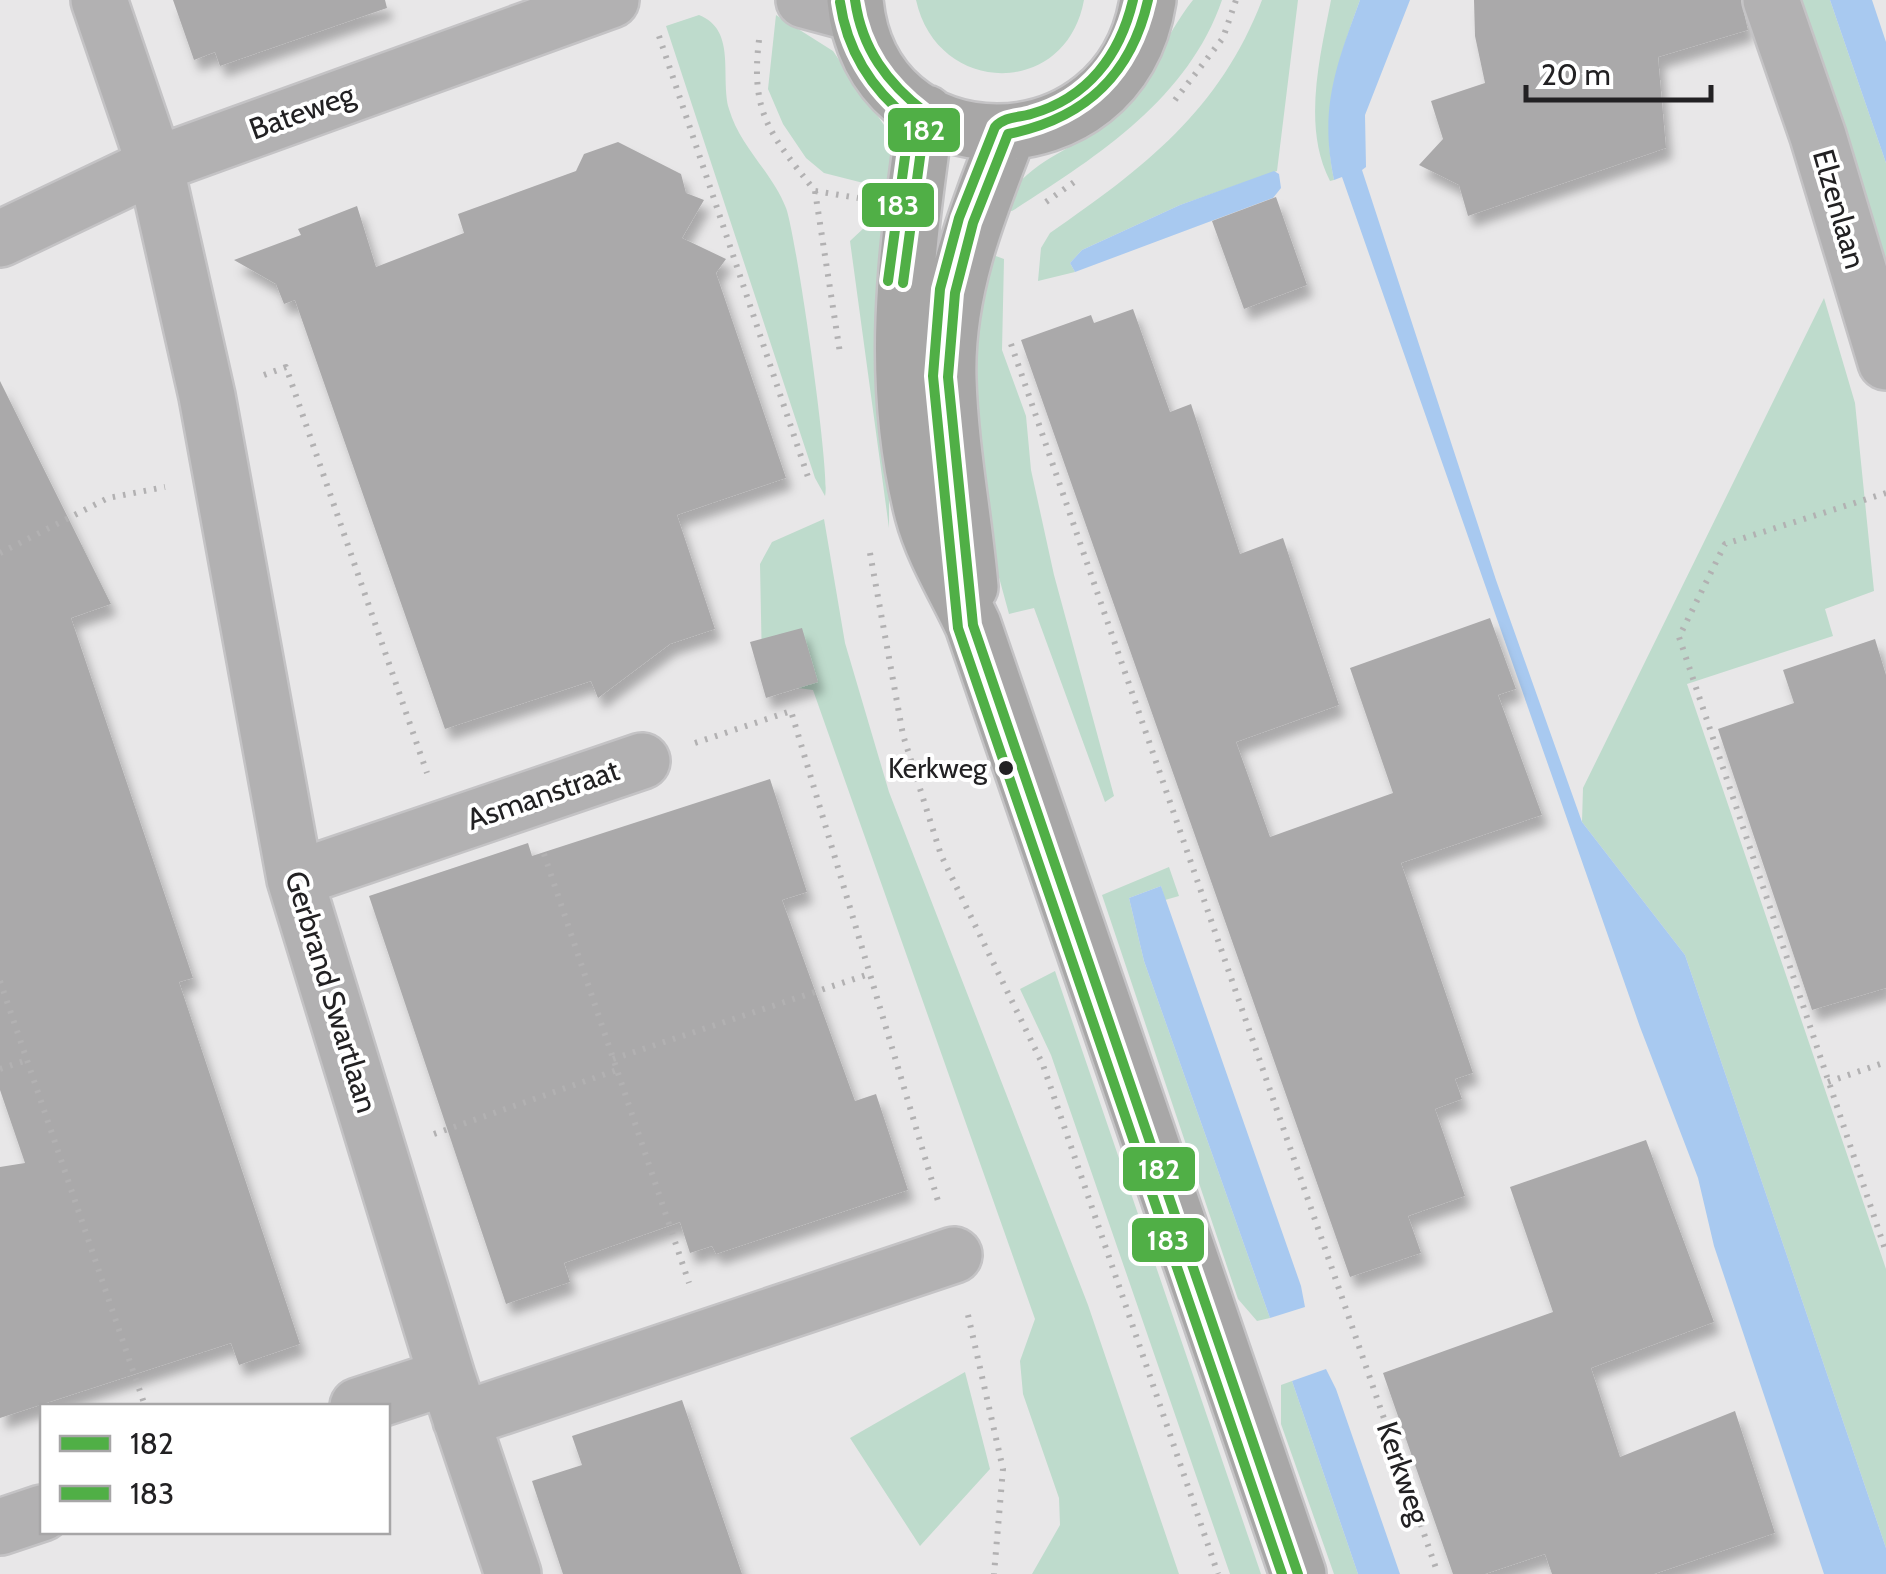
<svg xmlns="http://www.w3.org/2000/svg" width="1886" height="1574" viewBox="0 0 1886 1574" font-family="Cabin,sans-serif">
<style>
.green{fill:#bedbcc}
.water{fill:#a8c9f0}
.building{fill:#aaa9aa;filter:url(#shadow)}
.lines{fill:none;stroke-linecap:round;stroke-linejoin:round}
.minor-casing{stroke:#c4c3c5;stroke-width:60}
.secondary-casing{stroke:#c4c3c5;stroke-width:60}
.path{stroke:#b2b1b2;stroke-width:6;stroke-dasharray:2.5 8;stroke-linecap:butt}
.minor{stroke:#b2b1b2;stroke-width:55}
.secondary{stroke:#a8a7a7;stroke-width:55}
.bus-1-casing{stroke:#fff;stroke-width:18}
.bus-2-casing{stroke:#fff;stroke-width:18}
.bus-1{stroke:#50af46;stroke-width:10}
.bus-2{stroke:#50af46;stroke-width:10}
.bus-dot{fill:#222123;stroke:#fff;stroke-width:4}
.labels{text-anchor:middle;stroke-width:8;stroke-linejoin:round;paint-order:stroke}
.bus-label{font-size:28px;fill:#222123;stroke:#fff;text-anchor:end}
.street-label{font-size:30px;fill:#222123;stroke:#fff}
.line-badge{stroke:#fff;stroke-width:4}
.badge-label{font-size:28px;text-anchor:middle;font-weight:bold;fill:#fff}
</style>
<defs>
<filter id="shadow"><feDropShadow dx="6" dy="11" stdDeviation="5" flood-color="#0004"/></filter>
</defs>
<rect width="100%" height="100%" fill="#e8e7e8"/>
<path class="green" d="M916,0H1084C1066,99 937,96 916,0Z
M1193,0H1222C1188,99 1097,157 1012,211L998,210C1034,152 1071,156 1115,114C1150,82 1164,36 1193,0Z
M1262,0H1298L1277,171L1180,205L1082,250L1070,263L1075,272L1038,281L1041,248L1050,233C1144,168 1220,110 1262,0Z
M1331,0H1360C1338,61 1320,114 1334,180L1330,181C1302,127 1320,57 1331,0Z
M1798,0H1830L1886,163V270Z
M699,15C737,30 720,76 729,109C740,147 772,172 786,208C796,234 831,476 825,496L815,478L666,26Z
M776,15L833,51L884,125L896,148L895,191L824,173L806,158L783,124L768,89Z
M866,226L889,229V528L850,241Z
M982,251L1004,259L1002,350L1026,416L1031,470L1054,575L1114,796L1105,802L1034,608L1009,614L982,515L966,393Z
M1824,298L1855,403L1874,591L1825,609L1833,636L1687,684L1886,1269V1548L1685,955L1582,822L1583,788Z
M824,519L845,643L889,792L1088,1305L1179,1574H1032L1060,1525L1059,1498L1023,1394L1020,1361L1035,1319L813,690L783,686L762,667L760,564L772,542Z
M1169,867L1179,896L1165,900L1161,886L1129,898L1144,961L1270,1318L1257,1321L1238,1299L1102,895Z
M1055,971L1261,1574H1230L1051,1055L1020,989Z
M965,1372L990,1469L920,1546L850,1438Z
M1292,1381L1358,1574H1334L1281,1424V1385Z"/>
<path class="water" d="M1360,0H1410L1365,115L1366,167L1362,170L1496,580L1582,822L1685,955L1886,1548V1574H1824L1714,1246L1698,1178L1640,1027L1342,177L1334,180C1319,108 1336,66 1360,0Z
M1830,0H1872L1886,42V163Z
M1274,171L1279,174L1281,188L1273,198L1075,272L1070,263L1082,250L1180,205Z
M1161,886L1301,1286L1305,1307L1270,1318L1144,961L1129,898Z
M1326,1369L1336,1389L1400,1574H1358L1292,1381Z"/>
<path class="building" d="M173,0H385L387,8L220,66L215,52L194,60Z
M1474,0H1741L1748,30L1658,57L1666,148L1468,216L1459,185L1419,165L1443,139L1431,101L1485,83L1475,36Z
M618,142L681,174L686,193L704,200L682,238L726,259L716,273L786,478L677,515L715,629L670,644L598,698L591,681L445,729L295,300L284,304L276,284L234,260L301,235L298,229L357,206L376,267L464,233L458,214L576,171L584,154Z
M1276,197L1307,285L1244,309L1212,221Z
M1133,309L1170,412L1191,404L1240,554L1283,538L1339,705L1236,742L1270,837L1393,793L1350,668L1490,618L1516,689L1498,695L1542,815L1401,863L1473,1073L1455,1079L1462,1099L1435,1109L1465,1196L1408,1216L1421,1253L1350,1277L1021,340L1091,315L1094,323Z
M0,381L111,604L71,618L193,978L179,982L300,1344L239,1365L231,1343L0,1418V1167L25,1163L0,1090Z
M802,628L818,682L766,698L750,642Z
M1875,639L1886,675V988L1812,1010L1718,729L1794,703L1783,670Z
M770,779L807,892L782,900L855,1101L876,1094L908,1190L716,1254L712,1246L690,1253L680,1222L564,1263L570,1282L506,1304L369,896L528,843L532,856Z
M1646,1140L1714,1322L1591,1368L1620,1457L1735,1411L1775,1533L1654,1574H1552L1545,1554L1485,1574H1453L1383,1373L1553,1312L1510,1187Z
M682,1400L742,1574H563L532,1481L582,1465L572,1436Z"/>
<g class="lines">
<g class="minor-casing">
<path id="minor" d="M99,0L155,165L207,396L295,879L447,1377L513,1574
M804,0L856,14
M1771,0L1818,136L1886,362
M0,239L155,165L611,0
M295,879L642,761
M358,1406L447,1377
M461,1420L954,1255
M0,1527L42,1513"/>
</g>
<g class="secondary-casing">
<path id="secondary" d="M855,0C870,176 1121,176 1148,0
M926,113C907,249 888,378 923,514C933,552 957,590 973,625L1298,1574
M970,587C964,518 950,449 948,380C945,293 977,213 1008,134"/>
</g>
<path class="path" d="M659,36L809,480
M759,40C750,114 771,135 815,191L858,198
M1175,100L1223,38L1236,0
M815,191L840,353
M1046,202L1077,180
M1011,344L1438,1574
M264,375L286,367L427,773
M1886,493L1725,544L1679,637L1886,1252
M0,553L108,498L165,487
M870,553L903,735L941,855L1043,1065L1218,1574
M695,743L791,711L938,1201
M544,854L689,1283
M0,981L145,1406
M613,1059L869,974
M0,1069L27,1060
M1828,1082L1886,1062
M434,1134L617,1070
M968,1315L1003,1469L994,1574"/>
<use href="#minor" class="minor"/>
<use href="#secondary" class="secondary"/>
<g class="bus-1-casing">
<path id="bus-1" d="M855,0C862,49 887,83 926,113L903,283
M1148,0C1131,76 1084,119 1008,134L973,223L955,293L948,377L973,625L1298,1574"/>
</g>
<g class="bus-2-casing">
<path id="bus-2" d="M1133,0C1120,55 1088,98 1031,114C1018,118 1005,116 995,127L959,218L940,289L933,376L958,628L1282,1574
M840,2C847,51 871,89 910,120L888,281"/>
</g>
<use href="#bus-1" class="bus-1"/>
<use href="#bus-2" class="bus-2"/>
</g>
<circle class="bus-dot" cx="1006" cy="768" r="9"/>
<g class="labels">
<g class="bus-label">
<text x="987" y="778">Kerkweg</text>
</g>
<g class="street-label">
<text transform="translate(302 112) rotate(-20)" y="10">Bateweg</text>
<text transform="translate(1839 209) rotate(74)" y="10">Elzenlaan</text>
<text transform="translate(543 795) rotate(-19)" y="10">Asmanstraat</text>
<text transform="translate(331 992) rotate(73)" y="10">Gerbrand Swartlaan</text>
<text transform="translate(1403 1473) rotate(71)" y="10">Kerkweg</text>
</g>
</g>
<g class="line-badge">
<rect x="886" y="106" width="76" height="48" rx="10" fill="#50af46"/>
<rect x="860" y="181" width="76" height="48" rx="10" fill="#50af46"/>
<rect x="1121" y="1145" width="76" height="48" rx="10" fill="#50af46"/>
<rect x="1130" y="1216" width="76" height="48" rx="10" fill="#50af46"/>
</g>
<g class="badge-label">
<text x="924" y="140">182</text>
<text x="898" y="215">183</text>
<text x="1159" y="1179">182</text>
<text x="1168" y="1250">183</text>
</g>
<rect x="40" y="1404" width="350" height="130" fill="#ffffff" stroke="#a7a6a7" stroke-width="2.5"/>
<rect x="60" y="1436" width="50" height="15" fill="#50af46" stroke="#a7a6a7" stroke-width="2.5"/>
<text x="130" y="1454" font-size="30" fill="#222123">182</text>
<rect x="60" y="1486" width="50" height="15" fill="#50af46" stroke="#a7a6a7" stroke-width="2.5"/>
<text x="130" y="1504" font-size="30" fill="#222123">183</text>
<path d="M1526 85v15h185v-15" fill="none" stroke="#222123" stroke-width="5"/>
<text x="1541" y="85" font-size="30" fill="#222123" stroke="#ffffff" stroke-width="8" paint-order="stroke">20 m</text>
</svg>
